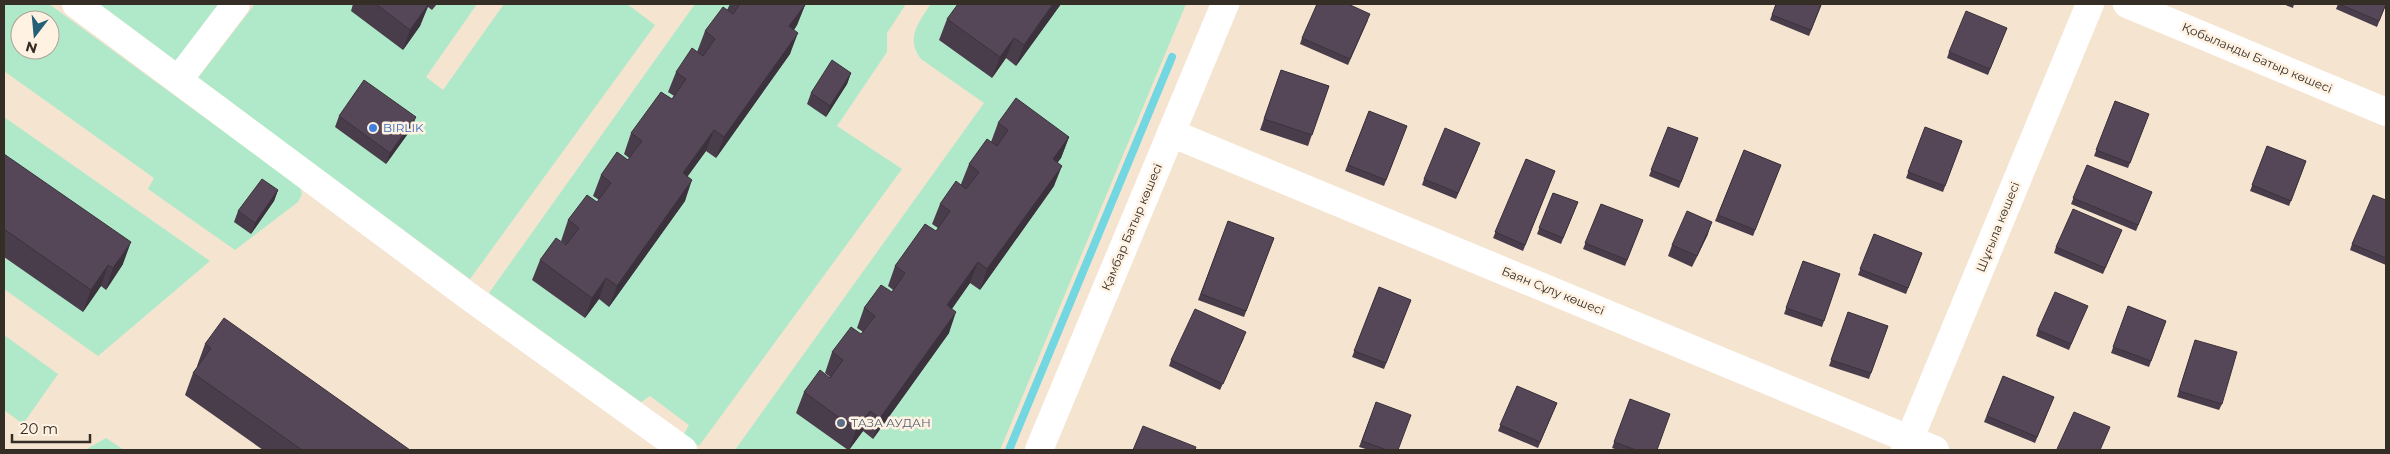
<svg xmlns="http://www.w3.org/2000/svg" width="2390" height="454" viewBox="0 0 2390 454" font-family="Montserrat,sans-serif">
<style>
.green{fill:#afe9c9;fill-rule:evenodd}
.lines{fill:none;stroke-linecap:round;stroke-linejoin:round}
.stream{stroke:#72d7e0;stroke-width:8}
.minor{stroke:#fff;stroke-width:28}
.major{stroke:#fff;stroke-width:28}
.wall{fill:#493d4b}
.shaded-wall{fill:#3c323d}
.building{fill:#554757;stroke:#3c323d}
.shop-dot{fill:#3f7fe0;stroke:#fff2e2;stroke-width:2}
.service-dot{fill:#5c6f8a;stroke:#fff2e2;stroke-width:2}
.labels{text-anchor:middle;stroke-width:5;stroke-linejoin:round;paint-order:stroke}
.street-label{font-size:12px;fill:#342e27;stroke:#fff2e2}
.shop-label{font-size:12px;fill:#366cbe;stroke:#fff2e2;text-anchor:start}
.service-label{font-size:12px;fill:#4e5e75;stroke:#fff2e2;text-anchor:start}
</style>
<rect width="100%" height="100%" fill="#f4e4d0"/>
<path class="green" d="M4,4H49L300,187L302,194L298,202L235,250L148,189L154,178L4,71ZM20,20H50V50H20Z
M99,4H219L176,61Z
M255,4H356L411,18L424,4L432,10L437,4H477L426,77L443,90L504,4H627L655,25L470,279L198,78Z
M695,4H732L698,52L708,60L669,92L679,100L624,154L634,161L594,196L604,204L561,240L571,249L532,280L585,318L599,299L609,306L685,201L675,193L706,151L716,157L790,54L768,4H906L887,33V52L837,126L902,169L699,446L684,434L689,425L650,396L641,402L489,293Z
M931,4H973L978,8L992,78L1006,58L1016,65L1061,4H1186L1000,450H849L863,431L873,438L939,326L970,283L980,289L1054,186L961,184L971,192L942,232L888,286L898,294L857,328L867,336L825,373L835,381L796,412L848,450H735L984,103L921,59C905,39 919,21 931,4Z
M4,117L210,261L98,356L4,289V257L83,311L101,286L106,289L123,264L4,181Z
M4,335L58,374L23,424L4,410Z
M106,438L124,450H85Z"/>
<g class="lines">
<path class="stream" d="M1009,450L1172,57"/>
<path class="minor" d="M76,4L471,298L683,450
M2127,4L2386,112
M179,79L236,4
M1171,133L1935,450
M1905,450L2090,4"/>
<path class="major" d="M1039,450L1225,4"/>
</g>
<path class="wall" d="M353,4H437L432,10L428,7L420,26L403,50L351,11Z
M730,4H803L805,5L797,25L794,30L790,54L716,158L706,151L688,176L685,201L609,307L599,299L585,318L532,280L540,260L566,245L561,241L568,220L597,202L599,200L593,196L601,175L628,160L629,158L624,154L631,133L672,99L674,96L668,92L676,72L697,52L705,31L727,10Z
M973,4H1061L1016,66L1006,58L992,78L939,40L947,19Z
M1776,4H1822L1809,36L1770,20Z
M2283,4H2294L2293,8Z
M2338,4H2386L2377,27L2336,9Z
M1368,20L1348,65L1300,44L1302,38Z
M2007,28L1988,75L1947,58L1949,52Z
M1281,70L1329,86L1308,146L1260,130Z
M851,73L847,84L826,117L807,104L811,93Z
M2115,101L2149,114L2128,168L2094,156Z
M1369,111L1407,126L1384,186L1345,171Z
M339,116L412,128L386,164L335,127Z
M998,123L1069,137L1061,158L1058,162L1054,186L980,290L970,283L952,309L949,333L873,439L863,431L849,450H848L796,413L804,392L830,377L825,373L832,352L861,334L863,332L857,328L864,308L892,292L893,290L888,286L895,266L936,231L938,228L932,224L940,204L961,184L969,164L991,142Z
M1668,127L1698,138L1679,188L1649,176Z
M1925,127L1962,141L1943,192L1906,178Z
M2267,146L2306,161L2289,206L2250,191Z
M1478,149L1456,199L1422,185L1424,179Z
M1744,150L1781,165L1753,236L1715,221Z
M4,154L123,264L106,290L101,286L83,312L4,257Z
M1526,159L1555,171L1523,251L1493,238Z
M2087,165L2152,192L2136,231L2071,204Z
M278,190L274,201L251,234L234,222L238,211Z
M1553,193L1578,202L1561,244L1537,234Z
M2386,200V265L2350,250L2352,244Z
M1601,204L1643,220L1625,266L1583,249Z
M1228,221L1274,238L1244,317L1198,300Z
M2122,230L2103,274L2054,253L2056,247Z
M1708,234L1692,267L1668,256L1672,245Z
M1874,234L1922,253L1906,294L1858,275Z
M1803,261L1840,274L1822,327L1784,314Z
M1379,287L1411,300L1384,369L1352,357Z
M2128,306L2166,321L2149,367L2111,353Z
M1848,312L1888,326L1869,379L1829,366Z
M2085,312L2069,350L2036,336L2038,330Z
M1244,338L1220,390L1169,366L1171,360Z
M205,344L410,450H263L185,395L193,373L198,367L197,366Z
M2193,346L2222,404L2219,410L2177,397Z
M2003,376L2054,397L2035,443L1984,422Z
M1517,386L1557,403L1538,448L1498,431Z
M1630,399L1657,450H1618L1612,448Z
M1376,402L1398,450H1369L1359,447Z"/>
<path class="shaded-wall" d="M1053,4H1061L1016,66L1024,45Z
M428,5L420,26L403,50L410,30Z
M805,5L797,25L782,47L789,26Z
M798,33L790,54L716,158L724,137Z
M1014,38L1006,58L992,78L1000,57Z
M851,73L847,84L826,117L830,106Z
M416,117L412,128L386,164L390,153Z
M714,130L706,151L675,193L683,173Z
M1069,137L1061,158L1045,179L1053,159Z
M1062,166L1054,186L980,290L987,269Z
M692,180L685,201L609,307L617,286Z
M278,190L274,201L251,234L255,223Z
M1712,222L1708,234L1692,267L1697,256Z
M131,242L123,264L106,290L113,268Z
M978,262L970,283L939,326L947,305Z
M108,265L101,286L83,312L91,290Z
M606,278L599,299L585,318L592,298Z
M956,312L949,333L873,439L880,418Z
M870,411L863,431L849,450L856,430Z"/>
<path class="building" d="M376,4H426L428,5L410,30Z
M740,4H803L805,5L789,26L798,33L724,137L714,130L683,173L692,180L617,286L606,278L592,298L540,260L556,238L566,245L579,228L568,220L587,195L597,202L611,183L601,175L617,152L628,160L634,151L642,141L631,133L661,92L672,99L686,79L676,72L692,48L703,56L715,39L705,31L723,7L733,14Z
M958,4H972L973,5L974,4H1053L1024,45L1014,38L1000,57L947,19Z
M1317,4H1348L1370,14L1350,59L1302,38Z
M1776,4H1821L1811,30L1772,15Z
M2339,4H2386L2379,21Z
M1966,11L2007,28L1990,69L1949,52Z
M832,60L851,73L830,106L811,93Z
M1281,70L1329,86L1312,135L1264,119Z
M364,80L416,117L390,153L339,116Z
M1016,98L1069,137L1053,159L1062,166L987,269L978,262L947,305L956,312L880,418L870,411L856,430L804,392L820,370L830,378L843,360L832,352L851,327L861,334L875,316L864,308L881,285L892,292L905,273L895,266L925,224L936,231L950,211L940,204L956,181L966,189L979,172L969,164L987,139L997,146L1008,130L998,123Z
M2115,101L2149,114L2130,163L2096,150Z
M1369,111L1407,126L1386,180L1348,165Z
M1668,127L1698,138L1681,182L1651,170Z
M1925,127L1962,141L1945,186L1908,172Z
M1445,128L1480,143L1458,193L1424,179Z
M2267,146L2306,161L2291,201L2252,185Z
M1744,150L1781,165L1755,230L1718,215Z
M4,154L131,242L113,268L108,265L91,290L4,229Z
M1526,159L1555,171L1525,245L1495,232Z
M2087,165L2152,192L2138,225L2073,198Z
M262,179L278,190L255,223L238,211Z
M1553,193L1578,202L1563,238L1539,228Z
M2373,195L2386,200V258L2352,244Z
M1601,204L1643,220L1627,260L1585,243Z
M2073,209L2122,230L2105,268L2056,247Z
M1687,211L1712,222L1697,256L1672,245Z
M1228,221L1274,238L1246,311L1201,294Z
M1874,234L1922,253L1908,288L1860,269Z
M1803,261L1840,274L1824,321L1786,308Z
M1379,287L1411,300L1386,363L1354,351Z
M2055,292L2088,306L2071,344L2038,330Z
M2128,306L2166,321L2151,361L2113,347Z
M1195,309L1246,332L1223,384L1171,360Z
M1848,312L1888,326L1871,373L1831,360Z
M224,318L410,450H302L193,373L211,348L205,344Z
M2195,340L2237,352L2222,404L2179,391Z
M2003,376L2054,397L2037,437L1987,416Z
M1517,386L1557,403L1540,442L1500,425Z
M1630,399L1670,414L1657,450H1636L1614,442Z
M1376,402L1411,415L1398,450H1387L1362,441Z
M2074,412L2110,427L2100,450H2059L2057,449Z
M1143,426L1196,447L1195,450H1133Z"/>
<circle class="shop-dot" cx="373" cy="128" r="5"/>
<circle class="service-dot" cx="841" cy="423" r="5"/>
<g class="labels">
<g class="street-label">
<text transform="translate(2257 58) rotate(23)" y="4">Қобыланды Батыр көшесі</text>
<text transform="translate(1132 227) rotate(-67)" y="4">Қамбар Батыр көшесі</text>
<text transform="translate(1998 227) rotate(-68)" y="4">Шұғыла көшесі</text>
<text transform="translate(1553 291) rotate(22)" y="4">Баян Сұлу көшесі</text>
</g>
<g class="shop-label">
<text x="383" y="132">BIRLIK</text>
</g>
<g class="service-label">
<text x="851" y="427">ТАЗА АУДАН</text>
</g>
</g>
<rect width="2390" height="454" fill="none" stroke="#342e27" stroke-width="10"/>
<g transform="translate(35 35) rotate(196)"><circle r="24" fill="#fff2e2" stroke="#aea497"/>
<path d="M0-4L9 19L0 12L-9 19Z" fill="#255e77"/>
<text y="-8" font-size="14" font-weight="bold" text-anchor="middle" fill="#342e27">N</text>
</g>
<path d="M12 434v8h78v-8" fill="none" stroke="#342e27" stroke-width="2.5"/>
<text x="20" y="434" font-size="15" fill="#342e27" stroke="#fff2e2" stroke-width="4" paint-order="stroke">20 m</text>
</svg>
